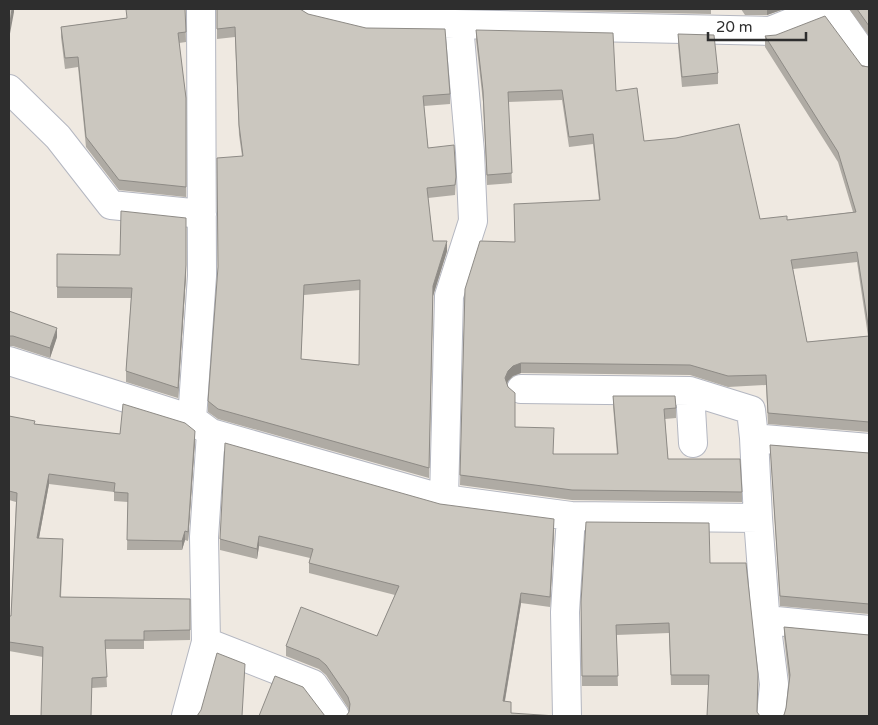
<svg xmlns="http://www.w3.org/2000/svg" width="878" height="725" viewBox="0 0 878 725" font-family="'Varela Round',sans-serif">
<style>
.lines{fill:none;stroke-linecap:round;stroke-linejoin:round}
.minor-casing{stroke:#b4b7c1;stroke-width:30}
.minor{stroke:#fff;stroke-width:28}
.wall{fill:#afaba4;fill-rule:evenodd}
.shaded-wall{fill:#8e8b86}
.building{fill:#cbc7bf;stroke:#8e8b86;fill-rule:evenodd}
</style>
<rect width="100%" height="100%" fill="#efe9e1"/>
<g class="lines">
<g class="minor-casing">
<path id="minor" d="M312,9L367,22L770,31L825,9
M832,9L869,62
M9,89L58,137L111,205L202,214
M9,361L192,419L211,433L444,499L571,516L758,518L765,612L774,684L771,716
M521,389L690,391L751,410L754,438L869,448
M690,391L693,443
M192,419L202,276L201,9
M754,438L758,518
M444,499L449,296L473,221L470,152L459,25
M766,620L869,630
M206,642L313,684L335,716
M186,716L206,642L204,537L211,433
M567,716L565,612L571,516"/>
</g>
<use href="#minor" class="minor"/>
</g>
<path class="wall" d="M185,9L186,42L179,43L186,98V197L119,190L86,147L78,67L65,69L61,37V27L126,18Z
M217,9L301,10L450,94V104L424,106L428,148L456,177L455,195L428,198L433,241L447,251L433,296L429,478L218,419L208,412V401L242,156L239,135L235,37L217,39ZM360,290L359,365L301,359L304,295Z
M474,9H711V14Z
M741,9H784L767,15H745Z
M849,9H869V36Z
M476,30L616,91L644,141L760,219L787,220L853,212L838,162L765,47V36L869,67V432L768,424L766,385L728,387L690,375L521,373L513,376L508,381L507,384L515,427L554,454H617L613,406V396L676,408V418L665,419L668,459L742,492V502L572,500L460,485L465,289L515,242L599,200L593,144L569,147L562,100L508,102L512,183L487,185L483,102L476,40ZM857,262L868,336L807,342L793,269Z
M678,34L718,73V84L682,87L678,45Z
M57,254L120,255L186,275L178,398L126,382V371L131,298H57Z
M9,311L57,337L50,358L13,346H9Z
M9,416L35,424L120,434L195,440L188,541L185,540L182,550H127L128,502L114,501V492L49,484L39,538L63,549L61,597L190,599V640L144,641V649H105L107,687L92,688L43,657L9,651V616H11L16,502L9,500Z
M770,445L869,453V614L780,606Z
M440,504L554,530L550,607L521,603L505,701L349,712L348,708L326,675L319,669L286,656V646L377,636L395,595L309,573V563L310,558L259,546L257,559L220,550V539Z
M710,563L758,684L757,712L708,685H671L669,633L616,635L618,686H582L581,602Z
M784,627L869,635L784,715L786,708L789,681L784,637Z"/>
<path class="shaded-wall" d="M12,9H14V12L9,39V29Z
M767,9H784L767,15Z
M447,241V251L433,296L429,478L433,286Z
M186,265V275L178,398V388Z
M57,328V337L50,358V348Z
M521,363V373L513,376L508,381L505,388V378L508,371L513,366Z
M195,431V440L188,541V532Z
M49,474V484L37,548V538Z
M554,519V530L550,607V597Z
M185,531V540L182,550V541Z
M259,536V546L257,559V549Z
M521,593V603L503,711V701Z"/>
<path class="building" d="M9,9H12L9,29Z
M126,9H185L186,32L178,33L186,98V187L119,180L86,137L78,57L65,58L61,27L127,18Z
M217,9H300L308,14L366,28L445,29L450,94L423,96L428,148L454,145L456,177L455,185L427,188L433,241H447L433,286L429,468L218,409L208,401L218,267L217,158L243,156L239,125L235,27L217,29ZM360,280L359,365L301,359L304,285Z
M857,9H869V26Z
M825,16L862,66L869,67V331L857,252L791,260L807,342L869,336V422L768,413L766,375L728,376L690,365L521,363L513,366L508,371L505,378L508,387L515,393V427L554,428L553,454H618L613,396H675L676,408L664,409L668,459H740L742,492L572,490L460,475L465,289L480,241L515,242L514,204L600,200L593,134L569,137L562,90L508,92L512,173L487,175L483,91L476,30L613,33L616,91L637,88L644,141L676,138L739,124L760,219L787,216V220L856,212L838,152L765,36L776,35Z
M678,34L714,35L718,73L682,77Z
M121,211L186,218V265L178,388L126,371L132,288L57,287V254L120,255Z
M9,311L57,328L50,348L13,336H9Z
M123,404L185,423L195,431L188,532L185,531L182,541L127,540L128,493L114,492L115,483L49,474L37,538L63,539L60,597L190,599V630L144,631V640H105L107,677L92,678L91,716H41L43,647L9,642V616H11L17,493L9,491V416L35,421L34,424L120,434Z
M225,443L440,504L554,519L550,597L521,593L503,701L511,702V713L556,716H346L349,712L350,704L348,697L326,665L319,659L286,646L301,607L377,636L399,586L309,563L313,549L259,536L257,549L220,539Z
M770,445L869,453V604L780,596Z
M586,522L709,523L710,563H746L758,674L757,712L760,716H707L709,675H671L669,623L616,625L618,676H582L581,602Z
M784,627L869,635V716H782L784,715L786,708L790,675Z
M217,653L245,664L242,716H197L201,710Z
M275,676L303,687L325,716H259Z"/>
<rect width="878" height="725" fill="none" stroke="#2e2e2e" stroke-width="20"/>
<path d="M708 32v8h98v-8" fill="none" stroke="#2e2e2e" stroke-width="2.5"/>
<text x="716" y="32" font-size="15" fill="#2e2e2e" stroke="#ffffff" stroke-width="4" paint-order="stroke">20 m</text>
</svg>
